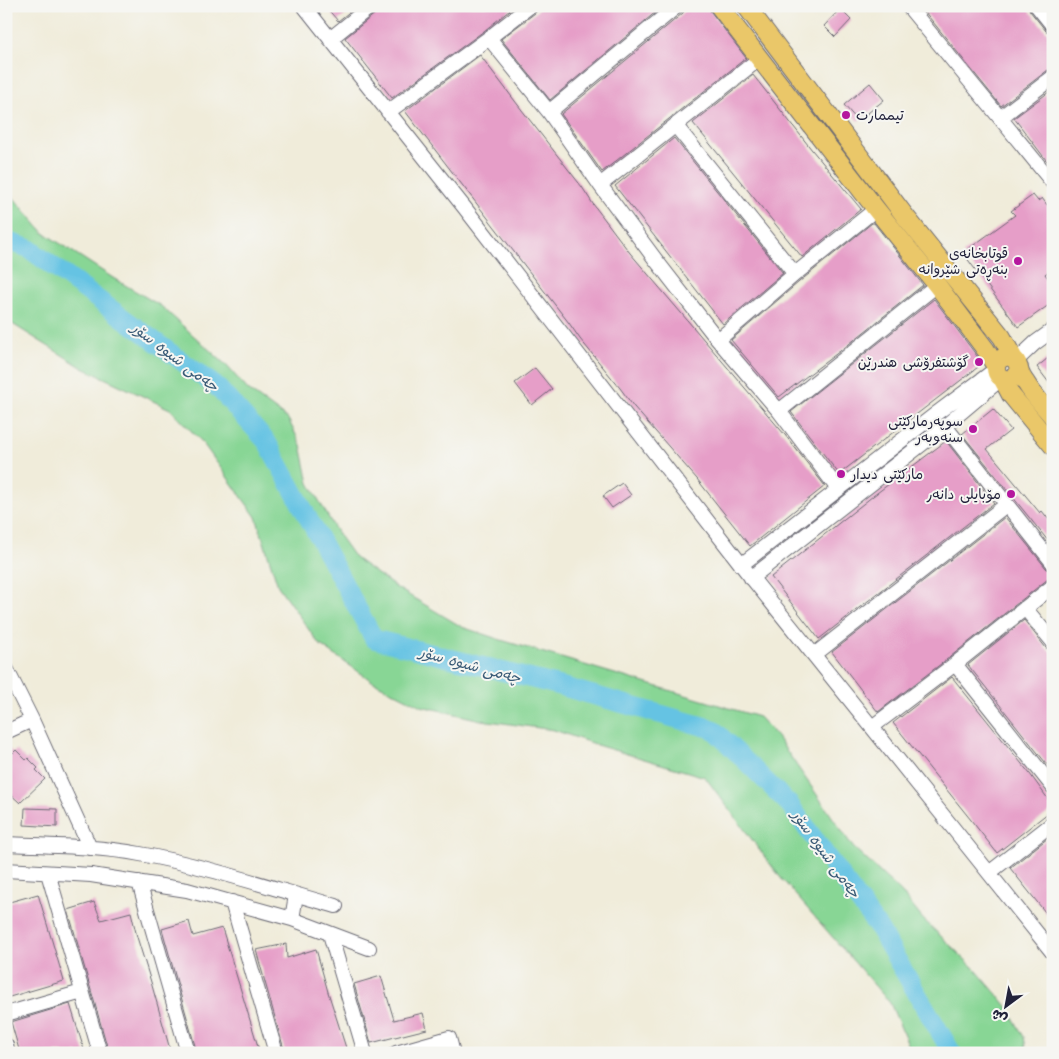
<svg xmlns="http://www.w3.org/2000/svg" width="1059" height="1059" viewBox="0 0 1059 1059" font-family="Kalam,'Playpen Sans Arabic',sans-serif">
<style>
.green{fill:#88d695;stroke:#557c68}
.lines{fill:none;stroke-linecap:round;stroke-linejoin:round}
.river{stroke:#65c3e3;stroke-width:19}
.building{fill:#e69ec8}
.minor-casing{stroke:#6a6973;stroke-width:16}
.major-casing{stroke:#6a6973;stroke-width:20}
.minor{stroke:#fff;stroke-width:14}
.major{stroke:#eac769;stroke-width:18}
.poi-dot{fill:#b5179e;stroke:#f6f6f2;stroke-width:2}
.labels{text-anchor:middle;stroke-width:4;stroke-linejoin:round;paint-order:stroke}
.poi-label{font-size:14px;fill:#22223b;stroke:#f6f6f2;text-anchor:end}
.water-label{font-size:15px;font-style:italic;fill:#395a76;stroke:#f6f6f2}
</style>
<rect width="100%" height="100%" fill="#f6f6f2"/>
<filter id="ink" filterUnits="userSpaceOnUse"><feTurbulence type="fractalNoise" baseFrequency=".02" numOctaves="2"/><feDisplacementMap in="SourceGraphic" scale="10" xChannelSelector="R" yChannelSelector="G"/><feConvolveMatrix kernelMatrix="1 2 1 2 8 2 1 2 1" color-interpolation-filters="sRGB"/></filter>
<filter id="wash" filterUnits="userSpaceOnUse"><feTurbulence type="fractalNoise" baseFrequency=".0096" numOctaves="4" result="noise"/><feDisplacementMap in="SourceGraphic" scale="20" xChannelSelector="R" yChannelSelector="G"/><feGaussianBlur stdDeviation="1.12" result="paint"/><feColorMatrix in="noise" values="0 0 0 0 0 0 0 0 0 0 0 0 0 0 0 0 0 1.4 0 .05"/><feComposite in="paint" operator="in"/></filter>
<g filter="url(#wash)">
<rect width="100%" height="100%" fill="#f0ecda"/>
<path class="green" d="M6,189L44,233L113,278L161,306L226,365L248,390L288,419L301,445L309,483L338,534L355,558L397,588L462,627L501,640L759,717L777,737L853,847L901,892L922,918L976,970L1006,1005L1024,1037L1027,1053H912L890,1003L780,877L705,777L600,746L554,730L481,720L421,706L372,681L319,644L278,586L256,517L202,442L170,409L83,368L6,320Z"/>
<g class="lines">
<path class="river" d="M6,241L28,248L217,387L267,442L374,639L564,687L713,729L790,805L879,929L952,1053"/>
</g>
<g id="blocks">
<path class="building" d="M325,6H357L338,21Z
M380,6H515L484,31L392,98L345,38L376,13Z
M541,6H663L550,100L501,39L535,13Z
M686,6H709L711,12L746,58L602,172L561,114L683,13Z
M920,6H1028L1030,11L1046,31L1053,35V68L1048,70L1001,106Z
M840,9L851,20L835,37L824,26Z
M480,55L518,105L582,187L593,204L630,253L785,435L825,486L750,546L697,479L634,407L620,388L580,339L569,323L405,111Z
M753,75L812,150L861,209L802,257L693,123Z
M870,83L884,100L858,121L844,105Z
M1053,89V169L1014,118Z
M674,138L783,273L723,324L615,186Z
M1033,195L1038,201L1042,198L1053,213V268L1045,274L1053,285V302L1018,327L963,253L1015,215L1011,211Z
M872,223H874L923,285L844,348L779,397L731,340L799,282Z
M934,299L977,356L982,364L839,474L791,412Z
M1053,354V388L1037,367Z
M535,368L552,389L532,405L515,383Z
M993,409L1011,430L987,449L1040,513L1042,511L1053,525V547L962,434Z
M946,441L994,503L819,639L771,577L873,496Z
M622,483L631,495L612,508L603,496Z
M1005,517L1046,568L1053,574V577L1048,579L950,657L878,712L832,652Z
M1024,620L1046,648L1053,653V772L968,665Z
M952,677L1030,774L1053,806V809L997,853L971,820L893,723Z
M6,746L13,753L16,750L26,760L28,758L38,768L36,770L45,779L20,803L6,790Z
M25,808L57,809V827L24,825Z
M1053,834V922L1010,868Z
M38,894L64,981L6,998V903Z
M94,902L101,920L131,912L137,937L151,982L171,1053H109L68,910Z
M189,921L193,936L222,928L260,1053H197L162,929Z
M286,944L287,958L316,949L328,992L347,1051L341,1053H285L256,950Z
M381,976L394,1020L423,1013L427,1029L371,1043L354,984Z
M70,1004L85,1053H20L11,1022Z"/>
</g>
</g>
<g filter="url(#ink)">
<use href="#blocks" fill-opacity="0" stroke="#6a6973" stroke-width="1"/>
<g class="lines">
<g class="minor-casing">
<path id="minor" d="M304,6L464,207L747,572L953,828L1053,953
M908,6L1000,118L1053,183
M1037,6L1053,26
M489,38L549,112L600,185L655,259L718,340L779,411L838,489
M330,39L371,6
M388,112L489,38L530,6
M549,112L677,6
M1000,118L1053,77
M676,126L795,274
M600,185L759,59
M718,340L795,274L876,209
M1016,361L1035,343L1053,330
M779,411L937,285
M945,426L1053,563
M741,565L937,413L996,369
M751,578L945,426L1002,378
M1025,608L1053,642
M814,655L1006,505
M955,664L1053,787
M6,668L32,720L90,848
M872,727L955,664L1053,586
M6,732L32,720
M6,844C51,846 96,846 140,854C207,866 271,888 336,906
M6,870L91,875L187,890L292,919L369,948
M48,873L100,1053
M989,873L1053,823
M139,882L188,1053
M232,902L276,1053
M292,919L296,895
M330,934L365,1053
M6,1014L82,992
M6,1045L8,1053
M396,1053L449,1038L453,1053"/>
</g>
<g class="major-casing">
<path id="major" d="M719,6L876,209L937,285L986,350L996,367
M746,6L905,216L1002,337L1014,359
M1019,368C1016,384 996,382 996,368C996,357 1010,353 1016,361C1019,365 1017,365 1019,369C1020,374 1023,379 1026,383C1033,395 1044,406 1053,417
M1002,378L1011,395L1053,446"/>
</g>
<use href="#minor" class="minor"/>
<use href="#major" class="major"/>
</g>
</g>
<g class="poi-dot">
<circle cx="846" cy="115" r="5"/>
<circle cx="1018" cy="261" r="5"/>
<circle cx="979" cy="362" r="5"/>
<circle cx="973" cy="429" r="5"/>
<circle cx="841" cy="474" r="5"/>
<circle cx="1011" cy="494" r="5"/>
</g>
<g class="labels">
<g class="poi-label">
<text x="856" y="120" text-anchor="start">تیممارت</text>
<text x="1008" y="258">قوتابخانەی<tspan x="1008" dy="16">بنەڕەتی شێروانە</tspan></text>
<text x="969" y="367">گۆشتفرۆشی هندرێن</text>
<text x="963" y="426">سوپەرمارکێتی<tspan x="963" dy="16">سنەوبەر</tspan></text>
<text x="851" y="479" text-anchor="start">مارکێتی دیدار</text>
<text x="1001" y="499">مۆبایلی دانەر</text>
</g>
<g class="water-label">
<text transform="translate(175 357) rotate(37)" y="5">چەمی شیوە سۆر</text>
<text transform="translate(470 665) rotate(15)" y="5">چەمی شیوە سۆر</text>
<text transform="translate(826 854) rotate(54)" y="5">چەمی شیوە سۆر</text>
</g>
</g>
<rect width="1059" height="1059" fill="none" stroke="#f6f6f2" stroke-width="25"/>
<g transform="translate(1006 1006) rotate(212)" stroke="#f6f6f2" stroke-width="4" paint-order="stroke">
<path d="M0-4L9 19L0 12L-9 19Z" fill="#22223b"/>
<text y="-8" font-size="14" font-weight="bold" text-anchor="middle" fill="#22223b">ش</text>
</g>
</svg>
